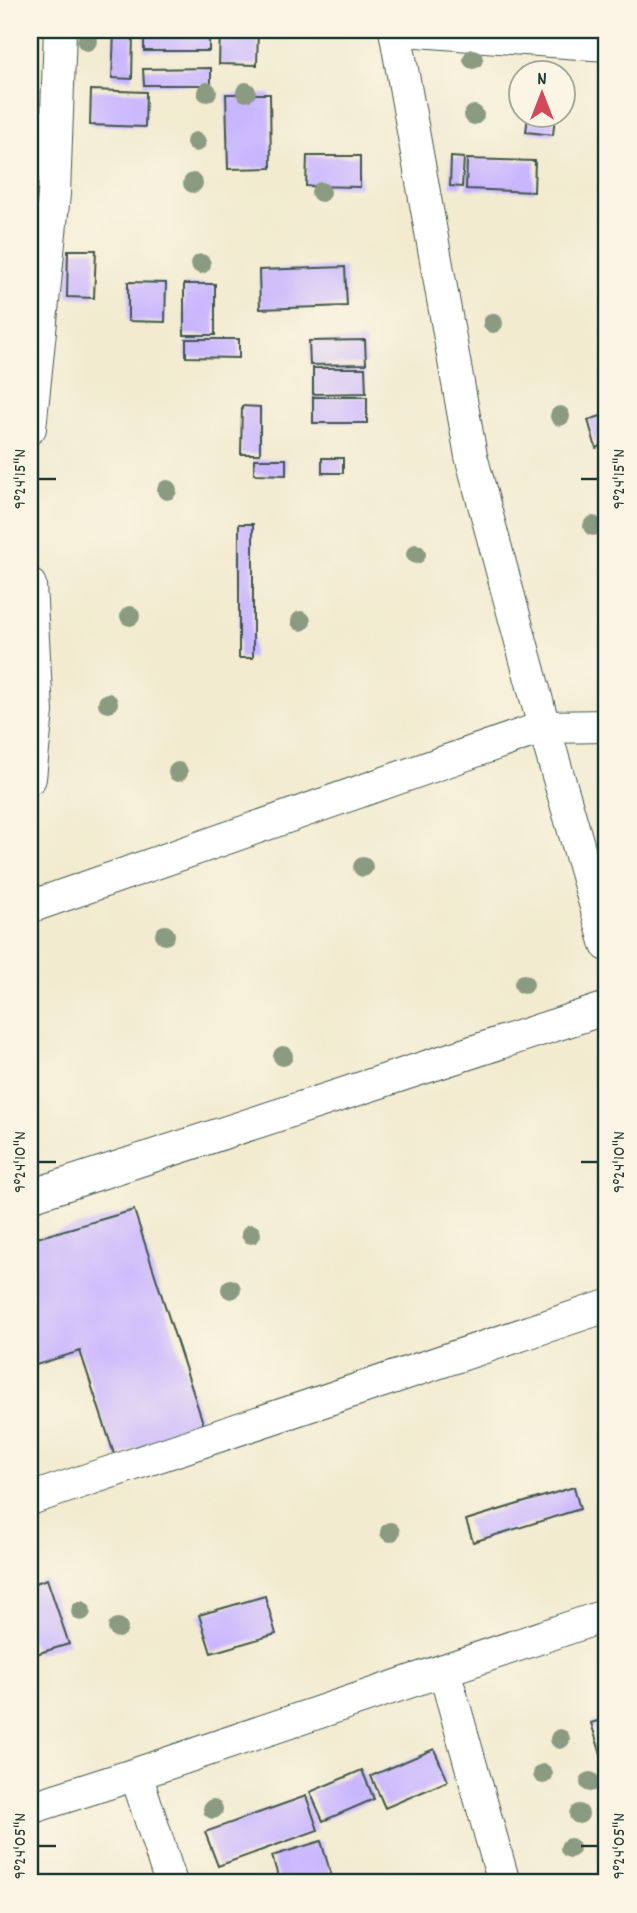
<svg xmlns="http://www.w3.org/2000/svg" width="637" height="1913" viewBox="0 0 637 1913" font-family="Dekko,sans-serif">
<style>
.building{fill:#c8b6ff}
.lines{fill:none;stroke-linecap:round;stroke-linejoin:round}
.minor-casing{stroke:#3f574b;stroke-width:34}
.minor{stroke:#fff;stroke-width:32}
.tree{fill:#8b9b82}
.ticks{fill:none;stroke:#1f3d34;stroke-width:2.5}
.neatline{fill:none;stroke:#1f3d34;stroke-width:2.5}
.ticks-label{font-size:18px;text-anchor:middle;fill:#1f3d34}
</style>
<rect width="100%" height="100%" fill="#fcf5e5"/>
<filter id="ink" filterUnits="userSpaceOnUse"><feTurbulence type="fractalNoise" baseFrequency=".0143" numOctaves="2"/><feDisplacementMap in="SourceGraphic" scale="14" xChannelSelector="R" yChannelSelector="G"/><feConvolveMatrix kernelMatrix="1 2 1 2 8 2 1 2 1" color-interpolation-filters="sRGB"/></filter>
<filter id="wash" filterUnits="userSpaceOnUse"><feTurbulence type="fractalNoise" baseFrequency=".00686" numOctaves="4" result="noise"/><feDisplacementMap in="SourceGraphic" scale="28" xChannelSelector="R" yChannelSelector="G"/><feGaussianBlur stdDeviation="1.57" result="paint"/><feColorMatrix in="noise" values="0 0 0 0 0 0 0 0 0 0 0 0 0 0 0 0 0 1.4 0 .05"/><feComposite in="paint" operator="in"/></filter>
<g filter="url(#wash)">
<rect width="100%" height="100%" fill="#f2ebd0"/>
<g id="blocks">
<path class="building" d="M144,30H209V51H144Z
M220,30H258L257,65L219,64Z
M114,33L133,34L132,79L112,78Z
M211,68V85H144L143,69Z
M91,90L146,92L145,127L90,125Z
M226,94H270L271,168L228,169Z
M528,116H555L553,135L526,132Z
M307,156H360V187L306,186Z
M451,157L464,158L462,187L450,186Z
M467,159L535,161L534,192L466,189Z
M68,250H96L94,298L67,297Z
M345,267L347,306L260,309L259,270Z
M128,282L166,283L165,322L128,321Z
M184,284H215V335H184Z
M186,339H239V358L186,357Z
M365,340L366,364L310,365L309,341Z
M313,368H365L366,393L313,394Z
M313,397H367V423H313Z
M242,406L260,407V454H241Z
M607,414V444L596,448L588,420Z
M322,458H343V473H322Z
M254,459H286V475L254,474Z
M239,524H253V658H239Z
M134,1210L204,1426L115,1457L80,1351L30,1367V1240Z
M574,1487L580,1509L473,1542L466,1520Z
M47,1579L69,1644L36,1654L30,1637V1585Z
M265,1596L276,1634L211,1653L199,1615Z
M607,1718V1773L591,1723Z
M434,1749L448,1781L385,1808L371,1776Z
M362,1770L374,1799L323,1821L310,1792Z
M306,1796L318,1830L218,1866L205,1832Z
M321,1841L333,1881L325,1883H280L272,1856Z"/>
</g>
</g>
<g filter="url(#ink)">
<use href="#blocks" fill-opacity="0" stroke="#3f574b" stroke-width="2"/>
<g class="lines">
<g class="minor-casing">
<path id="minor" d="M395,30L471,456L544,727L607,945
M404,30L607,45
M30,428L54,194L60,30
M30,585L37,712L30,778
M30,907L544,727L607,726
M30,1196L607,1008
M30,1499L607,1306
M444,1670L504,1883
M136,1774L171,1883
M30,1808L136,1774L607,1615"/>
</g>
<use href="#minor" class="minor"/>
</g>
<g class="tree">
<circle cx="87" cy="41" r="10"/>
<circle cx="473" cy="59" r="10"/>
<circle cx="207" cy="92" r="10"/>
<circle cx="246" cy="92" r="10"/>
<circle cx="474" cy="115" r="10"/>
<circle cx="196" cy="142" r="10"/>
<circle cx="193" cy="183" r="10"/>
<circle cx="321" cy="192" r="10"/>
<circle cx="201" cy="264" r="10"/>
<circle cx="493" cy="323" r="10"/>
<circle cx="560" cy="416" r="10"/>
<circle cx="167" cy="490" r="10"/>
<circle cx="593" cy="526" r="10"/>
<circle cx="416" cy="554" r="10"/>
<circle cx="130" cy="616" r="10"/>
<circle cx="301" cy="621" r="10"/>
<circle cx="108" cy="703" r="10"/>
<circle cx="178" cy="772" r="10"/>
<circle cx="363" cy="867" r="10"/>
<circle cx="165" cy="935" r="10"/>
<circle cx="524" cy="984" r="10"/>
<circle cx="283" cy="1056" r="10"/>
<circle cx="251" cy="1234" r="10"/>
<circle cx="231" cy="1289" r="10"/>
<circle cx="390" cy="1532" r="10"/>
<circle cx="81" cy="1611" r="10"/>
<circle cx="118" cy="1628" r="10"/>
<circle cx="560" cy="1739" r="10"/>
<circle cx="543" cy="1774" r="10"/>
<circle cx="590" cy="1782" r="10"/>
<circle cx="213" cy="1809" r="10"/>
<circle cx="579" cy="1814" r="10"/>
<circle cx="570" cy="1848" r="10"/>
</g>
</g>
<path class="ticks" d="M38,479H56M581,479H598M38,1162H56M581,1162H598M38,1846H56M581,1846H598"/>
<rect width="637" height="1913" fill="none" stroke="#fcf5e5" stroke-width="77"/>
<g transform="translate(542 94)"><circle r="33" fill="#fcf5e5" stroke="#a4ab9e" stroke-width="2"/>
<path d="M0-5L12 26L0 18L-12 26Z" fill="#d1495b"/>
<text y="-10" font-size="19" font-weight="bold" text-anchor="middle" fill="#1f3d34">N</text>
</g>
<rect x="38" y="38" width="560" height="1836" class="neatline"/>
<g class="ticks-label">
<text transform="translate(19 479) rotate(-90)" y="6">9°24'15"N</text>
<text transform="translate(618 479) rotate(-90)" y="6">9°24'15"N</text>
<text transform="translate(19 1162) rotate(-90)" y="6">9°24'10"N</text>
<text transform="translate(618 1162) rotate(-90)" y="6">9°24'10"N</text>
<text transform="translate(19 1846) rotate(-90)" y="6">9°24'05"N</text>
<text transform="translate(618 1846) rotate(-90)" y="6">9°24'05"N</text>
</g>
</svg>
